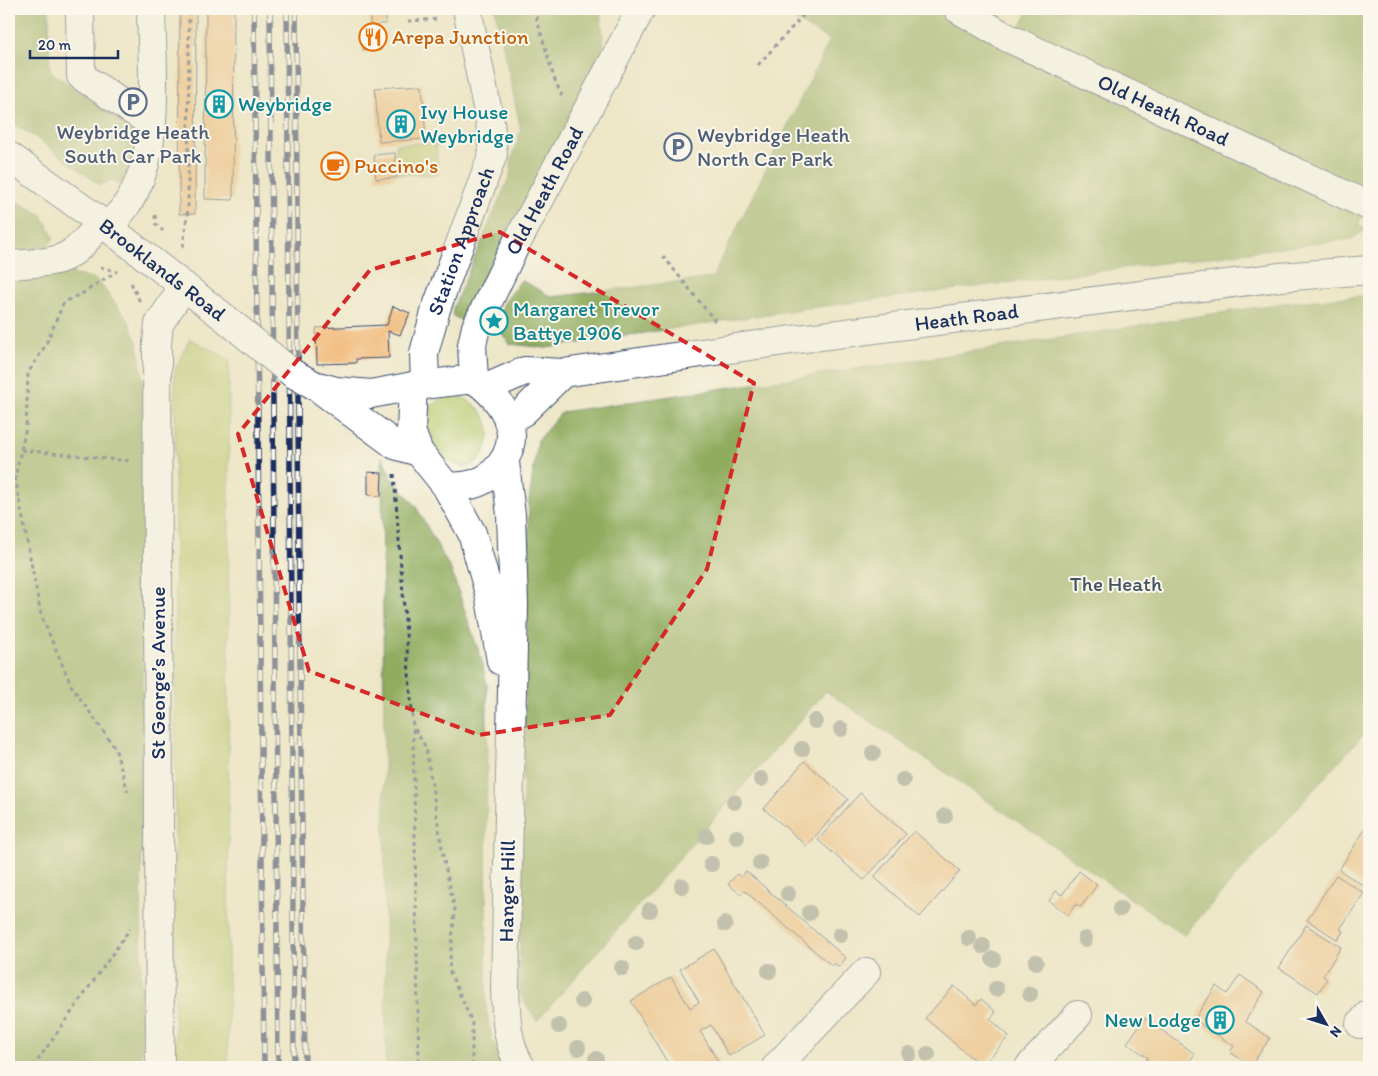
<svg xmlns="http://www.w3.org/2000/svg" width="1378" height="1076" viewBox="0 0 1378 1076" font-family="Itim,sans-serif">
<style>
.green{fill:#b5c76a;stroke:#687b64}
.forest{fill:#90ac5e;stroke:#566e5e}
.building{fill:#f0b673}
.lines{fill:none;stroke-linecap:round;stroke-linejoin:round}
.minor-casing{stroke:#3a4a6e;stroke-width:30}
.major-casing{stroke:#3a4a6e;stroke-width:30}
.path{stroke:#3a4a6e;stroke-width:3;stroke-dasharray:4 4;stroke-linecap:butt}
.minor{stroke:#fff;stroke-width:28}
.major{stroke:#fff;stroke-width:28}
.rail-casing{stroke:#1b2f5e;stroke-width:5.5}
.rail{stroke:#fbf7ec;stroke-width:4;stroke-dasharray:11;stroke-linecap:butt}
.major-bridge-casing{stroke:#3a4a6e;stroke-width:30;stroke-linecap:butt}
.major-bridge{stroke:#fff;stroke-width:28}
.tree{fill:#8f968f}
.marked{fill:none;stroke:#d62828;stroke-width:4;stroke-dasharray:10 6;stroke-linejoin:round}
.labels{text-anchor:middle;stroke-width:4;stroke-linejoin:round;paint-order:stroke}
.food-label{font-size:21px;fill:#c56008;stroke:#fbf7ec;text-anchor:start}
.culture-label{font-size:21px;fill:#0d838f;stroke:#fbf7ec;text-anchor:start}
.street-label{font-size:21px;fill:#1b2f5e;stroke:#fbf7ec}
.service-label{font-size:21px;fill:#4e5e75;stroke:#fbf7ec}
.park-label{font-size:21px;fill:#425561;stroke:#fbf7ec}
</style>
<rect width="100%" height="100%" fill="#fbf7ec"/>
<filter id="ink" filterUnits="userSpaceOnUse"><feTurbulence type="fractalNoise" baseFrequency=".02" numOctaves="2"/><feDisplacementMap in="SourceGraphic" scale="10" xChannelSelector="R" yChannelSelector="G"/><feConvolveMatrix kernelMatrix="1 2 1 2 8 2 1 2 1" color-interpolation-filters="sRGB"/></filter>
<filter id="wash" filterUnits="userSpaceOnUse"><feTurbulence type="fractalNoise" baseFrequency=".0096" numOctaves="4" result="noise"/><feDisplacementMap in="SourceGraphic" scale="20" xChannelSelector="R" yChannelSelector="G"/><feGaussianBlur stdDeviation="1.12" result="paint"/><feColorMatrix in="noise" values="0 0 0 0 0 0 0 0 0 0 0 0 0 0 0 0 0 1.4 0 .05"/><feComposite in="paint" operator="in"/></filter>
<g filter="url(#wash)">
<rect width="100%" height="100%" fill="#ede6c7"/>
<path class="green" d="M436,143L438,175L396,174V144Z
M190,339L229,359L228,1067H175V369Z
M449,395C473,396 496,419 487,445C467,499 415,435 423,417C428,407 440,399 449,395Z"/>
<path class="forest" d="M9,9H49L50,71L134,132L131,162L120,185L113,180L100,185L35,137L9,122Z
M495,9H600L604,51L465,322L453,316V308L510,175L512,158L521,130Z
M775,9H940L1009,47L1363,214L1358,225L1366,230L1351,239L801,309L546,348L510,344L498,328L503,305L521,280L552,297L712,278L830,40Z
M1030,9H1369V196L1017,32Z
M9,197L42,215L54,238L47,247L9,251Z
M74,272V275L93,278L101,285L129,321L138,345L143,382L141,1067H9V278Z
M1369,295V728L1184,935L826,691L537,1021L522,999L519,988L529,500L538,440L562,412L930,358L1283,303Z
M382,457L392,478L415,505L451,570L482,661L487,686L486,1008L492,1040L505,1067H386Z"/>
<g id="blocks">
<path class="building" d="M180,9H196L195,214H179Z
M206,9H234L233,200L205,199Z
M370,9H386V24H379L375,28L377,32H381V50H363V31H370Z
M422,85L426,139L379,142L375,88Z
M395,153L396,178L376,179L374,155Z
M393,306L410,313L400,335L388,331L389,358L356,359V363L317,364L316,328L387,325Z
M368,472L382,473L381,496L368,495Z
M804,761L848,799L807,846L764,809Z
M860,793L906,834L864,880L818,840Z
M1369,823V889L1339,870Z
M914,831L960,871L920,917L874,877Z
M746,871L846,958L839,967L834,963L832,966L745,891L741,895L728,884L737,874L741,877Z
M1079,871L1097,885L1081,907L1076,904L1068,915L1049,901L1056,891L1062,895Z
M1336,875L1364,893L1340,929L1343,931L1338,940L1307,920Z
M1306,925L1341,947L1323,976L1327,979L1318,993L1279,968Z
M714,949L765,1035L729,1056L711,1025L700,1031L719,1063L712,1067H670L631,1001L671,977L690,1008L699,1002L680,969Z
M1240,975L1264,992L1245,1021L1270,1038L1251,1066L1230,1052L1234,1046L1194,1020L1216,986L1227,994Z
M954,986L976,1005L981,999L996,1012L990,1019L1009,1036L982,1067L925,1018Z
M1145,1018L1195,1054L1185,1067H1141L1148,1058L1127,1043Z"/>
</g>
</g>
<g filter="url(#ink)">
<use href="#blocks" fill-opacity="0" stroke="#3a4a6e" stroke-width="1"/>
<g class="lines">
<g class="minor-casing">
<g id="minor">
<path d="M80,9L81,76L152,124"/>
<path id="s1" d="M958,9L1006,37L1369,206"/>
<path d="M107,227C113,221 120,214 125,207C163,155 152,70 151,9"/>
<path d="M9,265C60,261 68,265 101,222"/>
<path id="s2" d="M474,379L472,345L476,327L514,248L641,9"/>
<path id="s3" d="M425,385L424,353L436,309L493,154L490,122L467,9"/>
<path d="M1360,1024L1369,1014"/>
<path d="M776,1067L866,972"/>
<path d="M1029,1067L1078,1015"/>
</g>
</g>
<g class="major-casing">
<g id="major">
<path id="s4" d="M9,156L101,222L225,318"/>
<path d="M314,385L336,391L371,394L413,386L474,379C507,403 528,440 493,473C480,485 464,488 446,486"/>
<path d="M413,386L411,431L419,452L446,486L472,533L489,593L501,661"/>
<path id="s5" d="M486,388L525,371L563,373L806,338L1280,277L1369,270"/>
<path d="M321,390L395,445L419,452"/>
<path d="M508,421L523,412L563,373"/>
<path d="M505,462L511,515L514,605L505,987C506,1015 506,1043 521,1067"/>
<path d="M160,1067L157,344L159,324L184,286"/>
</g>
</g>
<path class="path" d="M534,9L554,78L562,96
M1367,9L1369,10
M408,21L440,19
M758,65L809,9
M155,215L156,224L163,231
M183,247L188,209L189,9
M663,256L715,321
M100,267L116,271
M131,283L140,302
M21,450L130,461
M394,474L413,727L419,1067
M15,477L41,615L72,687L115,748L128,792
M9,487L15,477L26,428L28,373L45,346L64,302L83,293L117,271
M415,729L426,748L444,861L455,910L449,970L472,1022V1067
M33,1067L130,929"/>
<use href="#minor" class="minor"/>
<use href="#major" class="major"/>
<g class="rail-casing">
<path id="rail" d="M254,9L264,1067
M270,9L278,1067
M287,9L294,1067
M296,9L299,589L305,1067"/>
</g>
<use href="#rail" class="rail"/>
<g class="major-bridge-casing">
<path id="major-bridge" d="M225,318L292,373L314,385"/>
</g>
<use href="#major-bridge" class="major-bridge"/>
</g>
<g class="tree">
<circle cx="815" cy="721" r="8"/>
<circle cx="841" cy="729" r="8"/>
<circle cx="802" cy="749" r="8"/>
<circle cx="873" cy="753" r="8"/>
<circle cx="761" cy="779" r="8"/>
<circle cx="903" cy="780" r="8"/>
<circle cx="734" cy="802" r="8"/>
<circle cx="945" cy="816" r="8"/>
<circle cx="706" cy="836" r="8"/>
<circle cx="737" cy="837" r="8"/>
<circle cx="760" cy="863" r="8"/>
<circle cx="711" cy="864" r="8"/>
<circle cx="682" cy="886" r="8"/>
<circle cx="788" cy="894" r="8"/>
<circle cx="1120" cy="909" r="8"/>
<circle cx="650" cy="910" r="8"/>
<circle cx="809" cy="913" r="8"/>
<circle cx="725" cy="924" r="8"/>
<circle cx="840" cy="935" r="8"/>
<circle cx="969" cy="938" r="8"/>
<circle cx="1085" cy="939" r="8"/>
<circle cx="636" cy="943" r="8"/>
<circle cx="983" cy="946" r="8"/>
<circle cx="993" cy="959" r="8"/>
<circle cx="1036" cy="962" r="8"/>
<circle cx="622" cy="968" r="8"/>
<circle cx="769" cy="971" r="8"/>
<circle cx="996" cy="989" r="8"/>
<circle cx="1030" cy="994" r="8"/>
<circle cx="582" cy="1001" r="8"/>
<circle cx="559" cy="1026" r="8"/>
<circle cx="578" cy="1048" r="8"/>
<circle cx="909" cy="1054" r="8"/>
<circle cx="928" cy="1054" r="8"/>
<circle cx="596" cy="1059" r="8"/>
</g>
</g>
<path d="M0 0H1378V1076H0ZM500,232L754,383L707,569L610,715L479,735L309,671L238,434L370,270Z" fill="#ede6c7" fill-opacity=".55" fill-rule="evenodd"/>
<path class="marked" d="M500,232L754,383L707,569L610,715L479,735L309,671L238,434L370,270Z"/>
<defs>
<g id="restaurant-ring" transform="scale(1.4375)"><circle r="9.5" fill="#fbf7ec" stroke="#e8710a" stroke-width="1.5"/><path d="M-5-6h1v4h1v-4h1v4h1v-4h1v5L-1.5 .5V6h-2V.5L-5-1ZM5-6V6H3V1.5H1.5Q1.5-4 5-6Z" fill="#e8710a"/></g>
<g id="parking-ring" transform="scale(1.4375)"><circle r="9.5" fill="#fbf7ec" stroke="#5c6f8a" stroke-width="1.5"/><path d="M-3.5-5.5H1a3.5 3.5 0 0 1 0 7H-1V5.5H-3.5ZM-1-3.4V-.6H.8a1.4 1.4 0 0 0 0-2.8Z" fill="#5c6f8a"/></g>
<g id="building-ring" transform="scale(1.4375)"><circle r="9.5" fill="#fbf7ec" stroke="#0f9aa8" stroke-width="1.5"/><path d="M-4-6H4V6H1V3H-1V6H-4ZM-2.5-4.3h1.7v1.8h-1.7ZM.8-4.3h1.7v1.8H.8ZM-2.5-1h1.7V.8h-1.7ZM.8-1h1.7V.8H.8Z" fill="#0f9aa8"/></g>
<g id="cafe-ring" transform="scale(1.4375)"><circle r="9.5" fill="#fbf7ec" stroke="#e8710a" stroke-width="1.5"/><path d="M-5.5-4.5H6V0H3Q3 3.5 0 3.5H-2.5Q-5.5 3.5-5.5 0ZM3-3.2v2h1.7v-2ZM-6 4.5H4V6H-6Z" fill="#e8710a"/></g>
<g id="sight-ring" transform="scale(1.4375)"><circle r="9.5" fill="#fbf7ec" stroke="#0f9aa8" stroke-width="1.5"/><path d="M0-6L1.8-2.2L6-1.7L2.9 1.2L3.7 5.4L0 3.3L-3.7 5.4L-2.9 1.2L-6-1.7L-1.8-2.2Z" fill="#0f9aa8"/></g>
</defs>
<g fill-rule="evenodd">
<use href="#restaurant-ring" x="373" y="37"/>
<use href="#parking-ring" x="133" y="102"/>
<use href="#building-ring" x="219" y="104"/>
<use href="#building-ring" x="401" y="124"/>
<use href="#parking-ring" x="678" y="147"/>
<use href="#cafe-ring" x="335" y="166"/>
<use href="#sight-ring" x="494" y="321"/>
<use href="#building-ring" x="1220" y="1020"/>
</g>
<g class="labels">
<g class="food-label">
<text x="392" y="44">Arepa Junction</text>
<text x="354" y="173">Puccino's</text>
</g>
<g class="culture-label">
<text x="238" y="111">Weybridge</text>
<text x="420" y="119">Ivy House<tspan x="420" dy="24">Weybridge</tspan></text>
<text x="513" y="316">Margaret Trevor<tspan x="513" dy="24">Battye 1906</tspan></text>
<text x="1201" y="1027" text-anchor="end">New Lodge</text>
</g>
<g class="street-label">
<text dy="7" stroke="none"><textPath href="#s1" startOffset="229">Old Heath Road</textPath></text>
<text dy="7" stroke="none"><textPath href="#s2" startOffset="205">Old Heath Road</textPath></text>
<text dy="7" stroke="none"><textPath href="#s3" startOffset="150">Station Approach</textPath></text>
<text dy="7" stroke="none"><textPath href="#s4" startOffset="191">Brooklands Road</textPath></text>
<text dy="7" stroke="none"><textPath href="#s5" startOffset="488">Heath Road</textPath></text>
<text transform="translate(158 673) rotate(-90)" y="7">St George’s Avenue</text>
<text transform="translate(507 891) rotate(-89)" y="7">Hanger Hill</text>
</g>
<g class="service-label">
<text x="133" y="139">Weybridge Heath<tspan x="133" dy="24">South Car Park</tspan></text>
<text x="697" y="142" text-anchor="start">Weybridge Heath<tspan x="697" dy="24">North Car Park</tspan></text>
</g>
<g class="park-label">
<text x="1116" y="591">The Heath</text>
</g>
</g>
<rect width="1378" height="1076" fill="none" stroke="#fbf7ec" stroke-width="30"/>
<g transform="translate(1326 1024) rotate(129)" stroke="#fbf7ec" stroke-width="4" paint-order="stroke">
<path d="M0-4L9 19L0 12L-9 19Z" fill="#1b2f5e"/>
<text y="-8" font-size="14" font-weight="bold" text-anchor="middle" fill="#1b2f5e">N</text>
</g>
<path d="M30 50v8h88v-8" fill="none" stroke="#1b2f5e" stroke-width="2.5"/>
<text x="38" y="50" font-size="15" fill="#1b2f5e" stroke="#fbf7ec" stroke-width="4" paint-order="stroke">20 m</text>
</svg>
